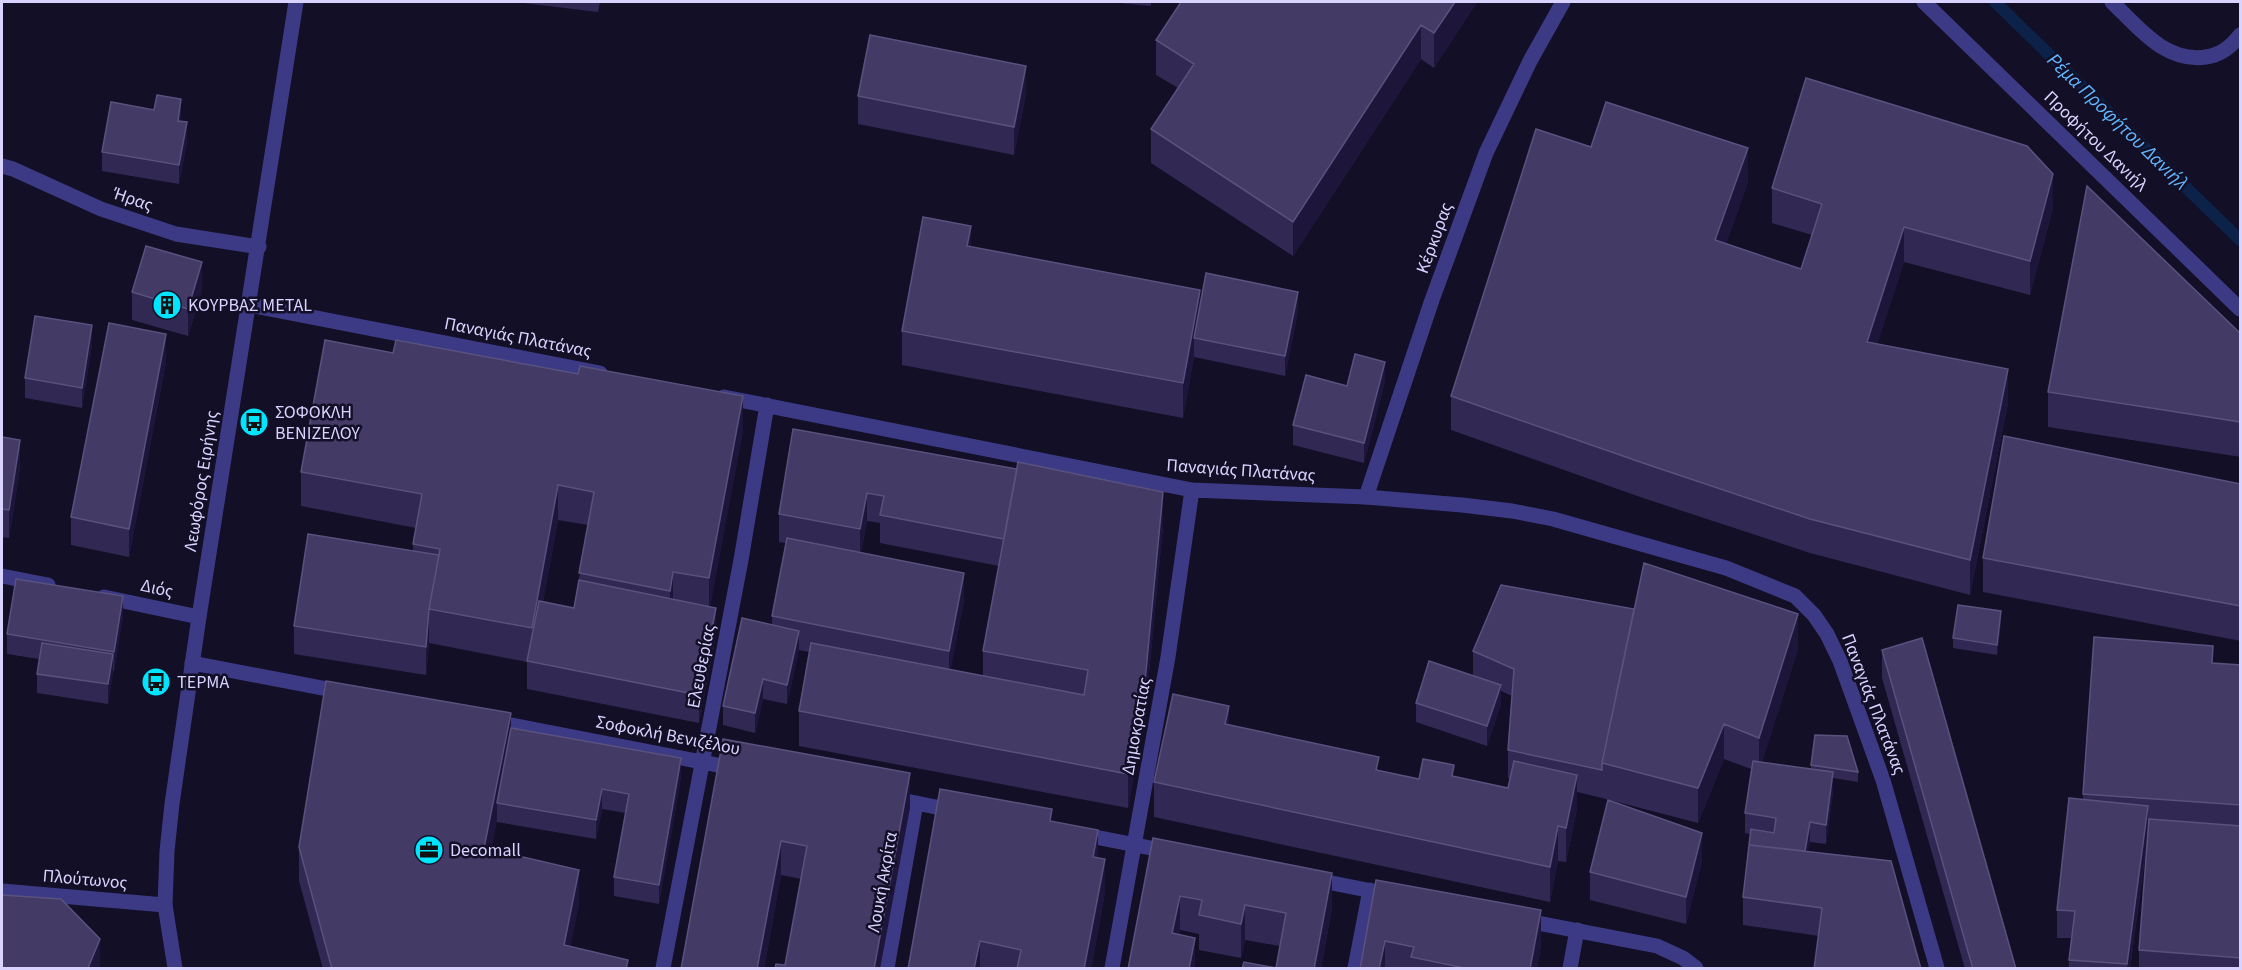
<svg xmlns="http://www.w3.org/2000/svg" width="2242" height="970" viewBox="0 0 2242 970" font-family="'Source Sans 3',sans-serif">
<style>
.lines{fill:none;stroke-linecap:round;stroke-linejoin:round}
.stream{stroke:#0c2248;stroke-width:12}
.service{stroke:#3d3a85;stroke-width:15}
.minor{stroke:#3d3a85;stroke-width:15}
.tertiary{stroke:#3d3a85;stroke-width:15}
.wall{fill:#312854;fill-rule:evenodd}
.shaded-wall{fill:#1d163a}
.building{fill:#433a66;stroke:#5a527e;stroke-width:1.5}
.labels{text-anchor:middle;stroke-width:5;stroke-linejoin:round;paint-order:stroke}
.street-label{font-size:18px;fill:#d9d4ff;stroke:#130f26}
.poi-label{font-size:18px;fill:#d9d4ff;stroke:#130f26;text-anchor:start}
.water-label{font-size:20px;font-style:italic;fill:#62b6ff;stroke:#130f26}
</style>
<rect width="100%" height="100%" fill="#130f26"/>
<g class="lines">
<path class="stream" d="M1995,2L2240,240"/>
<path class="service" d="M2112,2C2138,27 2165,63 2206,57C2221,55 2231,47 2240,35
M1366,497L1432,300L1486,153L1530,61L1563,2"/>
<path class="minor" d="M1924,2L2240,309
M2,166L13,169L101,209L176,234L259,247
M249,305L600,373
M724,397L1192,490L1366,497L1462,505L1512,511L1553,519L1726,568L1795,596L1814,615L1827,634L1840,661L1883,780L1937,968
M2,576L48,585
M104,597L199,617
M192,663L343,692
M491,721L738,769
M891,798L956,811
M1080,834L1171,852
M1312,879L1392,895
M2,891L165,905
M1522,920L1657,946L1683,958L1696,968
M663,968L741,560L767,405
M887,968L916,803
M1112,968L1168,657L1192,490
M1355,968L1370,890
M1570,968L1577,930"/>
<path class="tertiary" d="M175,968L165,905L167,851L172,804L199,617L296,2"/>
</g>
<path class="wall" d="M515,2H600L598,12Z
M1109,2H1151V6Z
M1181,2H1477L1434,68L1421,59L1293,256L1151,163V129L1178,88L1156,75V40Z
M1026,94L1014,155L858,124V96Z
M181,119V122L187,142L179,184L102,171V152Z
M1591,147L1748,182L1726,244L1801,269L1812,235L1772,223V188L2053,208L2030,295L1904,262L1877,344L2008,403L1970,595L1810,553L1643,498L1451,430V396Z
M202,290L188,336L132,320V292Z
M1200,306L1298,311L1285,376L1194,357L1183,418L902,365V331Z
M2241,334V457L2048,427V392Z
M92,345L82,408L25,398V378Z
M393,353L578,374L743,430L710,606L716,635L699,723L527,689V662L429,643L426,675L294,654V626L413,551V544L416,528L301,506V472ZM558,520L588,525L574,608L543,602Z
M166,362L129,557L71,545V517Z
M1385,381L1364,463L1293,445V425Z
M793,429L1163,526L1145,715L1128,808L799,746V711L809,652L799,650L787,704L763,699L755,733L723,725V706L772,625V616L786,543L779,542V514ZM867,521L880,523V543L999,566L983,651V676L950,670L964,601L861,552Z
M2,437L20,468L9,538L2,537Z
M2241,484V641L1983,592V558Z
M123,616L114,671H113L108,704L37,693V674L39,659L7,654V634Z
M2001,622L1997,655L1953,648V638Z
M1798,649L1762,762L1811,769V765L1858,772V782L1833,778V792L1826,844L1810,842L1808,852L1891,861L1819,936L1743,925V897L1750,834L1745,833V813L1751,769L1724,759L1698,823L1602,798L1577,792V809L1566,862L1558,861L1550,902L1154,817V782L1229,725L1379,770L1419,779L1454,776L1508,788L1510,779L1508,778V750L1512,696L1501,691V704L1487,746L1416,722V703L1473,675V651Z
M1882,650L2016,969H1965L1882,678Z
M2213,664L2241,665V969H2139V950L2148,836L2130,969H2069V960L2071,938H2057V910L2083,800V794Z
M511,728L681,777L659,904L614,896V877L626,813L602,809L596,839L497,822V819L491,850L579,904L570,947L628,969H323L299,881V847Z
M723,739L910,808L785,965L801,879L781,875L764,969H681Z
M1052,822L1098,858L1105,893L1091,969H908Z
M1153,838L1332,908L1321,969H1242L1276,968L1280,946L1245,940L1241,958L1199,950V934L1180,930L1179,934L1195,969H1128Z
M1702,861L1686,924L1590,900V872Z
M1376,880L1541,945L1537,969H1360Z"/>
<path class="shaded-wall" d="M1455,2H1477L1434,68V33Z
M1421,25V59L1293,256V222Z
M1026,66V94L1014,155V127Z
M181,99V119L178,141V121Z
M187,122V142L179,184V165Z
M1748,148V182L1715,275V240Z
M2053,174V208L2030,295V261Z
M971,226V261L967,246Z
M1904,227V262L1867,377V342Z
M202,262V290L188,336V309Z
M1200,290V324L1194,338V357L1183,418V383Z
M1298,292V311L1285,376V356Z
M92,325V345L82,408V388Z
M166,334V362L129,557V529Z
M1385,362V381L1364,463V443Z
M2008,369V403L1970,595V560Z
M743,396V430L709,613V578Z
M20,440V468L9,538V510Z
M558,485V520L532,662V628Z
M1163,492V526L1145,715L1128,808V774Z
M867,493V521L860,556V529Z
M673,572V607L670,626V591Z
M964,573V601L949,679V651Z
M123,596V616L114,671V652Z
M716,608V635L699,723V695Z
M2001,611V622L1997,655V645Z
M1798,614V649L1759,772V738Z
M429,615V643L426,675V647Z
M799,631V650L787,704V685Z
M113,654V673L108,704V684Z
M763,679V699L755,733V713Z
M1501,685V704L1487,746V726Z
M1229,706V740L1225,724Z
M511,713V747L497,803V819L484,883V848Z
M1724,724V759L1698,823V788Z
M681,758V777L659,904V885Z
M1833,772V792L1826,844V825Z
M910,773V808L880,969H874Z
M1577,775V809L1566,862V828Z
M602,789V809L596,839V820Z
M2148,806V833L2130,969H2127Z
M1810,822V842L1804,879V860Z
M1558,826V861L1550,902V867Z
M1098,830V865L1093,857Z
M1702,833V861L1686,924V897Z
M781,841V875L764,969H757Z
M1105,859V893L1091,969H1084Z
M579,870V904L566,969L564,945Z
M1332,873V908L1321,969H1314Z
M1180,896V930L1172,968V933Z
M1245,905V940L1241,958V924Z
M1541,910V945L1537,969H1530Z
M1195,938V969H1189Z
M100,939V969H88Z
M980,941V969H974Z
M1385,941V969H1379Z"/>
<path class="building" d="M1181,2H1455L1434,33L1421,25L1293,222L1151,129L1194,64L1156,40Z
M870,35L1026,66L1014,127L858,96Z
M1806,78L2027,146L2053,174L2030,261L1904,227L1867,342L2008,369L1970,560L1810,519L1643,463L1451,396L1536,129L1591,147L1606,102L1748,148L1715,240L1801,269L1822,204L1772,188Z
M157,95L181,99L178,121L187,122L179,165L102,152L111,102L154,110Z
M2087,186L2241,334V422L2048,392Z
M923,217L971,226L967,246L1200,290L1183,383L902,331Z
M146,246L202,262L188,309L132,292Z
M1206,273L1298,292L1285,356L1194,338Z
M35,316L92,325L82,388L25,378Z
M109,323L166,334L129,529L71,517Z
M325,340L393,353L396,340L578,374L580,366L743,396L709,578L673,572L670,591L579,573L594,492L558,485L532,628L429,609L440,549L413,544L422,494L301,472Z
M1355,354L1385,362L1364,443L1293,425L1306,375L1347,386Z
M793,429L1017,469L1004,539L880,515L884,496L867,493L860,529L779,514Z
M2004,436L2241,484V606L1983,558Z
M2,437L20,440L9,510L2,509Z
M1018,462L1163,492L1145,681L1128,774L799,711L811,643L1084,695L1088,670L983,651Z
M308,534L439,555L429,609L426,647L294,626Z
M787,538L964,573L949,651L772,616Z
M1644,563L1798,614L1759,738L1724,724L1698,788L1602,763Z
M16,579L123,596L114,652L7,634Z
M579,580L716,608L699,695L527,661L539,601L574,608Z
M1501,585L1634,609L1602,763V770L1508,750L1514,669L1473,651Z
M1958,605L2001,611L1997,645L1953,638Z
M742,618L799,631L787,685L763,679L755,713L723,706Z
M2094,637L2213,646L2212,663L2241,665V805L2083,794Z
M1922,638L2016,969H1973L1882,650Z
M42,643L113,654L108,684L37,674Z
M1429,661L1501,685L1487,726L1416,703Z
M326,681L511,713L484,848L579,870L564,945L628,960L626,969H332L299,847Z
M1173,694L1229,706L1225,724L1379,757L1376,770L1419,779L1423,759L1454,765L1452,776L1508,788L1514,761L1577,775L1566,828L1558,826L1550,867L1154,782Z
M511,728L681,758L659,885L614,877L629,794L602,789L596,820L497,803Z
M1815,735L1847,736L1858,772L1811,765Z
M723,739L910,773L874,969H775L776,964L785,965L807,846L781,841L757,969H681Z
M1753,761L1833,772L1826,825L1810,822L1805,851L1749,845L1751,829L1774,833L1776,818L1745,813Z
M940,789L1052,809L1050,821L1098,830L1093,857L1105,859L1084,969H1017L1021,950L980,941L974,969H908Z
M2069,798L2148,806L2127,964L2069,960L2075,911L2057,910Z
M1608,800L1702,833L1686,897L1590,872Z
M2149,819L2241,826V958L2139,950Z
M1153,838L1332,873L1314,969H1242L1244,962L1276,968L1286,913L1245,905L1241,924L1199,915L1202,900L1180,896L1172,933L1195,938L1189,969H1128Z
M1749,845L1891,861L1921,969H1814L1822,908L1743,897Z
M1376,880L1541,910L1530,969H1465V968L1411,957L1414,947L1385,941L1379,969H1360Z
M2,895L61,899L100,939L88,968L89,969H2Z"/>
<defs>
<g id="building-disc" transform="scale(1.5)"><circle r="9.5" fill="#00e5ff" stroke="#130f26"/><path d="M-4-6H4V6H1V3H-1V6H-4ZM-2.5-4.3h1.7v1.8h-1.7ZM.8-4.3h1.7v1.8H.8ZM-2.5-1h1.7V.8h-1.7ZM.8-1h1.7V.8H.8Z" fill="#111"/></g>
<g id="bus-disc" transform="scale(1.5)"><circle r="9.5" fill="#00e5ff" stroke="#130f26"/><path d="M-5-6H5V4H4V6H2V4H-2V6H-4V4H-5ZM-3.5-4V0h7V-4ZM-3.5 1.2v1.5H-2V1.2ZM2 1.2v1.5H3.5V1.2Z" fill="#111"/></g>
<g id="office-disc" transform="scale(1.5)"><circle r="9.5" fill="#00e5ff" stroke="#130f26"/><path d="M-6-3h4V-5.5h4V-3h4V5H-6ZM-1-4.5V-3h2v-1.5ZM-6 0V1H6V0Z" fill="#111"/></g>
</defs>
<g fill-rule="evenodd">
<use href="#building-disc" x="167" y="305"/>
<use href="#bus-disc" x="254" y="422"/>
<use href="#bus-disc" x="156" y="682"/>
<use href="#office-disc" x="429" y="850"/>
</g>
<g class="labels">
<g class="street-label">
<text transform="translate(2096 141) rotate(44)" y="6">Προφήτου Δανιήλ</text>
<text transform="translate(133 199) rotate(19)" y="6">Ήρας</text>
<text transform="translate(1434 238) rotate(-70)" y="6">Κέρκυρας</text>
<text transform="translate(518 337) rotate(11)" y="6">Παναγιάς Πλατάνας</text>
<text transform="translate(1241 470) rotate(4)" y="6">Παναγιάς Πλατάνας</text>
<text transform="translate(201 481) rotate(-81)" y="6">Λεωφόρος Ειρήνης</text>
<text transform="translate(157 588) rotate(12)" y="6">Διός</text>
<text transform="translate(701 666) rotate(-79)" y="6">Ελευθερίας</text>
<text transform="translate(1874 704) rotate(69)" y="6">Παναγιάς Πλατάνας</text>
<text transform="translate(1136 726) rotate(-80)" y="6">Δημοκρατίας</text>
<text transform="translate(668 735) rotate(11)" y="6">Σοφοκλή Βενιζέλου</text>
<text transform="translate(85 879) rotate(5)" y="6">Πλούτωνος</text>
<text transform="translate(882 882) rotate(-80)" y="6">Λουκή Ακρίτα</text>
</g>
<g class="poi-label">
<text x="188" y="311">ΚΟΥΡΒΑΣ METAL</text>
<text x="275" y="418">ΣΟΦΟΚΛΗ<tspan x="275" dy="21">ΒΕΝΙΖΕΛΟΥ</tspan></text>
<text x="177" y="688">ΤΕΡΜΑ</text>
<text x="450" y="856">Decomall</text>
</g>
<g class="water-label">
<text transform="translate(2118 121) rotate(44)" y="7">Ρέμα Προφήτου Δανιήλ</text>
</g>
</g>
<rect width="2242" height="970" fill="none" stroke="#d9d4ff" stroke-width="6"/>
</svg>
